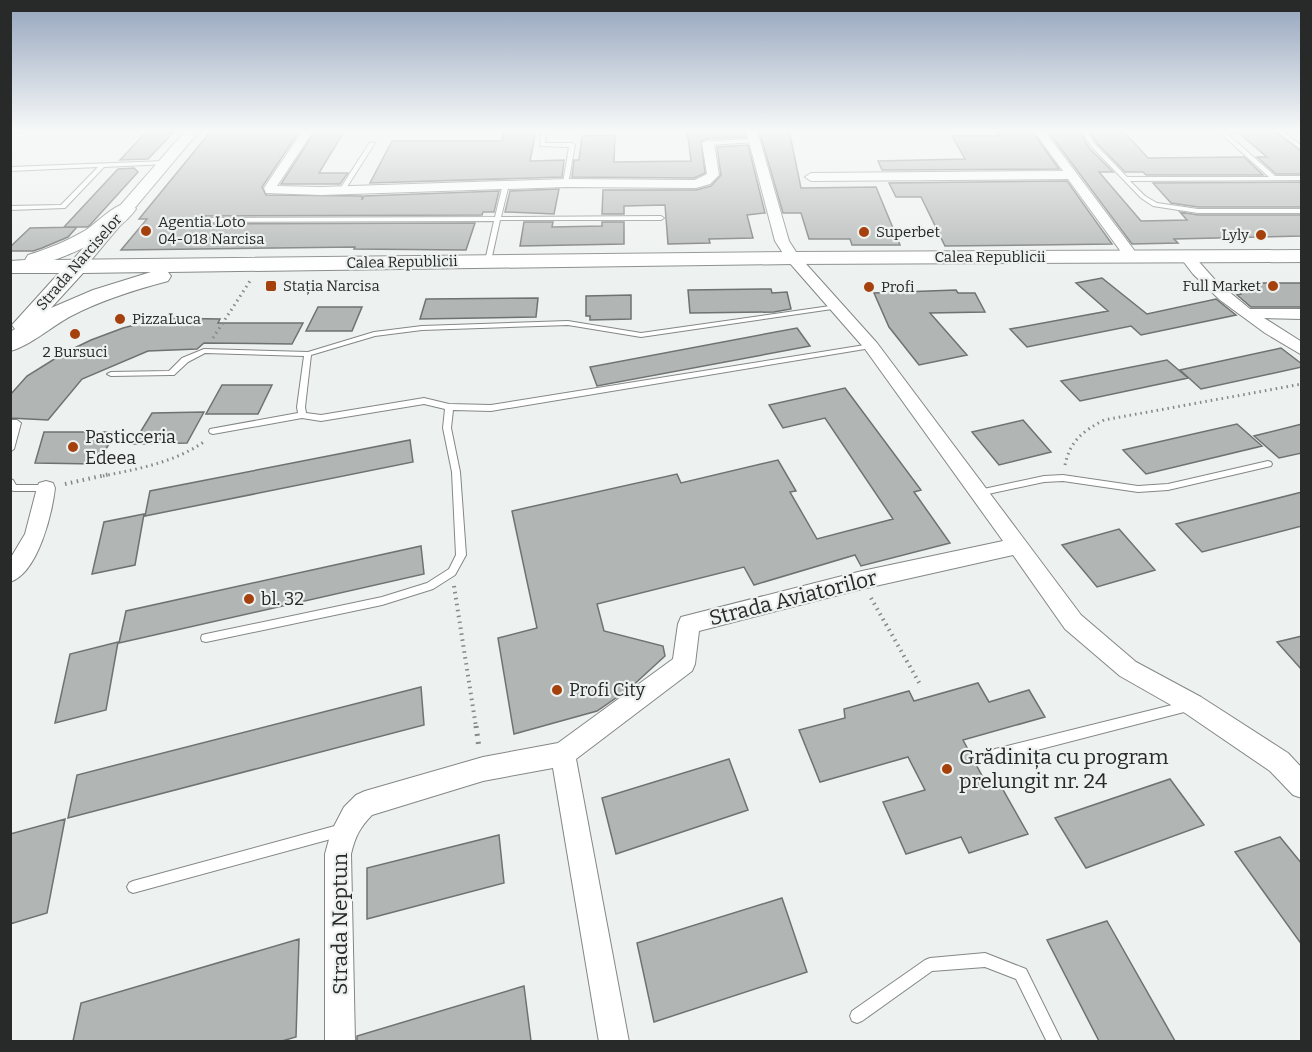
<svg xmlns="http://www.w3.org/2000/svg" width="1312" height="1052" viewBox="0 0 1312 1052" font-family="Bitter,serif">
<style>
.building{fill:#b1b5b3;stroke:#6f7270;stroke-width:1.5}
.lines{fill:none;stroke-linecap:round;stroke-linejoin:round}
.service-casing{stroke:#838785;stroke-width:2}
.minor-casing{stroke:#838785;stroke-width:2}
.tertiary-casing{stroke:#838785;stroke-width:2}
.primary-casing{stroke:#838785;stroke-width:2}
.path-far2{stroke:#878989;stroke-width:3;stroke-dasharray:1.5 4;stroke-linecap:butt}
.path-far1{stroke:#878989;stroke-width:4;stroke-dasharray:1.5 4.5;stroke-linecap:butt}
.path{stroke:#878989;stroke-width:5;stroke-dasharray:2 6;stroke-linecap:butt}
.service{fill:#fff;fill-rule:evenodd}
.minor{fill:#fff;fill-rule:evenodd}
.tertiary{fill:#fff;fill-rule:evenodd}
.primary{fill:#fff;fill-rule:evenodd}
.poi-dot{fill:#a5410d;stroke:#edf1ef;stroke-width:2}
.labels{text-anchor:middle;stroke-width:4.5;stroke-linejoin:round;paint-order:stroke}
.far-poi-label{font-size:15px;fill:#282929;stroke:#edf1ef;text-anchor:start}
.far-street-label{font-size:15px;fill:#282929;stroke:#edf1ef}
.poi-label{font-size:18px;fill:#282929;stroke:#edf1ef;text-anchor:start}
.near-street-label{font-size:21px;fill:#282929;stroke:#edf1ef}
.near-poi-label{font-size:21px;fill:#282929;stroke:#edf1ef;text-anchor:start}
</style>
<rect width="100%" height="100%" fill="#edf1ef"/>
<path class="building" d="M148,130L174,132L148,159L120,160Z
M300,130L262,187L266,195L362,196V200L364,196L499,191L494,212H483L482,215L199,216L194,219L199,224L475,223L466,250L354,249L355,247L121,250L147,219H139L211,131Z
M316,130H345L319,173H348L340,184H281Z
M504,130H536L530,161L564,160L562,177L370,183L392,141H502Z
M687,130H744L746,137L707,138L701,141L705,173L694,178L572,177L574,160H579L582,136L615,135L614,162L691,161Z
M759,130H789L801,188L876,187L900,245H852L850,239H809L801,213H783Z
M996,130H1031L1059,169L882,170L878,161L965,159L952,136H1000Z
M1047,130L1080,132L1089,148L1113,172H1099L1141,221L1187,220L1180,212L1198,215H1302V236L1174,239L1178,243L1132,244Z
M1235,130H1273L1302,152V174H1276L1257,157H1267Z
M1090,132H1124L1148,158L1244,157L1263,175H1146L1143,172H1125L1097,143Z
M748,145L765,213L747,215L753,238L709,239L710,243L668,244L665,205L624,206V214H602L603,190H696L711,186L721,175L717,147Z
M134,168L138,172L90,225L87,227H64L118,169Z
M1067,181L1112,244L945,246L921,197H896L889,183Z
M1302,182V207H1198L1171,203L1153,183Z
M559,189L554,214L505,212L510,191Z
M524,222H553L552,227L602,226V222H624V244L520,246Z
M77,227L68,237L42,248L33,251H10V247L30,228Z
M1102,278L1147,314L1216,299L1236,315L1141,335L1131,326L1027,347L1010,329L1108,311L1076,283Z
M1232,283H1302V307H1251L1237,295L1241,294Z
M771,289L772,293L787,292L791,309L774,312L690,313L688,290Z
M956,290L958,293H975L985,312L930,313L967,355L919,365L889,327L874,293Z
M631,295V319L590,320V316H586V296Z
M538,298L536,317L420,319L426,299Z
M318,307H362L352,331H306Z
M162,318L220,319L218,323H303L292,344L204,343L197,349L148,351L82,379L48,420L10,418V395L27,376L64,353L91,340L123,328Z
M797,328L810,346L597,386L590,367Z
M1281,348L1302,364V367L1201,389L1180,370Z
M1167,360L1188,378L1080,401L1061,381Z
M222,385H272L258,414H206Z
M845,388L921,490L914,492L950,543L861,566L855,555L754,585L744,567L597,604L604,631L663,646L665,656L629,689L597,711L514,734L498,638L537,628L512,511L677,474L681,483L778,460L796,491L790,492L817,539L893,519L825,418L783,428L769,405Z
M204,412L187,443L133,444L152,413Z
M1023,420L1051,452L999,465L972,432Z
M1237,424L1262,446L1146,474L1123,450Z
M1302,424V453L1279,458L1254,436Z
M44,432H117L96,464L35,463Z
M410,440L413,462L145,516L150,491Z
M1302,492V526L1202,552L1176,524Z
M144,514L135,565L92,574L104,522Z
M1119,529L1155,570L1097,587L1062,545Z
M421,546L424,574L119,643L126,611Z
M1302,636V670L1277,642Z
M118,642L106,710L55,723L70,654Z
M978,683L989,702L1029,690L1045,717L963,740L987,785L998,781L1028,834L969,853L961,837L906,854L883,802L925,790L908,757L820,782L799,730L845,718L844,709L909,691L914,701Z
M421,687L424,725L68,818L77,775Z
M729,759L748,810L616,854L602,798Z
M1170,779L1204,825L1086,868L1055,818Z
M65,819L47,913L10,924V834Z
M499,835L504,883L367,919V868Z
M1280,837L1302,864V945L1235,852Z
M782,898L807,972L654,1022L637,943Z
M1107,921L1175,1041H1099L1047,940Z
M299,939L296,1037L282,1041H73L81,1003Z
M524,986L531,1041H357V1036Z"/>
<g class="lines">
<g class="service-casing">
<path id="service" d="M541,130H546L545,143H572L575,145L568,184L563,183L569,147L540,146Z
M1081,130H1086L1095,144L1127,177H1269L1217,130H1223L1275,176H1302V180L1130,181L1145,196L1157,203L1198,209H1302V213H1198L1153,206L1141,198L1091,146Z
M1275,130H1281L1302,146V150Z
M754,139L756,140V142L708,145L705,143L708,141Z
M370,142L375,143L345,190H341L340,189Z
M165,161L167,162V164L104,167L65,208L10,210V206L61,205L98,167L10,171V167Z
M506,182L509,184L501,217L661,216L664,218L661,220H500L491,261L488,263L485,261L494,221L199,222L196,220L199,218L495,217L503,184Z
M837,305L840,307L839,308L641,337L568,325L422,330L375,336L311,355L305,407L306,413L321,415L424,398L449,404L491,405L871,344L875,346L871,348L491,411L453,410L451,428L460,472L466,555L455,575L433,589L382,605L206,642L202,641L201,638L202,635L206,634L382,597L427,583L449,569L456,555L452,472L443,428L445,409L424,404L321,421L302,418L213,434L210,433L209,431L210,429L298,413L297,407L304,356L205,353L188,362L174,375H171L111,376L107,374L111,372L169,371L182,358L204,349L308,352L374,332L422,326L568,321L641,333Z
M10,420H17L21,423L14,449L10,452V432L12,426H10Z
M1268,461L1271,462L1272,464L1271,466L1168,490L1138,492L1063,481L1044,482L979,496L975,493L979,490L1044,476L1063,475L1138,486L1168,484Z
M10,479L13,480L16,485H46L50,488L46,491H14L10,490Z
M1188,701L1192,702L1193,706L1192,710L1188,711L995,761L991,759L989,755L991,751L995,749Z
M342,824L346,826L348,830L346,834L342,836L133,893L129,891L127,887L129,883L133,881Z
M985,953L1026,969L1062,1042H1047L1016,979L985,967L932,971L862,1021L857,1023L852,1021L850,1016L852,1011L925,960L930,958Z"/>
</g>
<g class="minor-casing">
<path id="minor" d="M303,130H314L277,186L321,187L566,179L695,180L707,174L702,143L708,140L714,143L719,175L710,184L696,188L566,187L321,195L266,193L264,188Z
M746,130H757L789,241L798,255L877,343L1081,615L1136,662L1201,697L1288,753L1302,768V798L1293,795L1270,771L1185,713L1120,676L1065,629L1013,555L862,589L699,631L695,664L692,671L576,759L629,1042H599L553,768L483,781L372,815C360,827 355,837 351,854L355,1042H325V854L331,832L344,807L356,795L365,791L483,757L558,743L673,659L678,624L681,617L862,571L1003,541L865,349L788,261L775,241Z
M1033,130H1044L1137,254L1139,257L1137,260H1127L1068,179L811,181L805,177L811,173L1063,171Z
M1187,253L1192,254L1216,281L1250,309H1302V319L1264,318L1302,342V355L1265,333L1220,300L1193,274L1180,257Z
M46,481L53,483L55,488C52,514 38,573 10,582V559L25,534L37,488L39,483Z"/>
</g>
<g class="tertiary-casing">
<path id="tertiary" d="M10,130H23L10,135Z
M186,130H200L82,271H70L67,267L70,263Z"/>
</g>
<g class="primary-casing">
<path id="primary" d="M126,203L133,205L136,209C120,232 80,251 54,260L793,252L1302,250V262L793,264L168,272L171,276L168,281C134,290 102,300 71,316C52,326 30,346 10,351V332L15,329L12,325L59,273H10V261L25,260L28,255C48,249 67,241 86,230C99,221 111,207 126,203ZM151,272L93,290L51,308L83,273Z"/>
</g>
<path class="path-far2" d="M213,338L250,281
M1065,465C1070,441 1083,431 1104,420L1302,384
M103,476C138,469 176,462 205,441"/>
<path class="path-far1" d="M65,484L110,474
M454,586L476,727
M871,598L921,686"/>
<path class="path" d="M476,726L479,748"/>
<use href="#service" class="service"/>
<use href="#minor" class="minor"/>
<use href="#tertiary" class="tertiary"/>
<use href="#primary" class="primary"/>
</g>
<linearGradient id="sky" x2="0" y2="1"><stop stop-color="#94a4bd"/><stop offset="0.47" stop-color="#f7f9f8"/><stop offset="1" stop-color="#f7f9f8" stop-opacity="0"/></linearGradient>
<rect width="1312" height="278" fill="url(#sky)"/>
<g class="poi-dot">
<circle cx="146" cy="231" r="6"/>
<circle cx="864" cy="232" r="6"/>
<circle cx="1261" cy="235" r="6"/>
<rect x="265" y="280" width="12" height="12" rx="3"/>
<circle cx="1273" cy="286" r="6"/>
<circle cx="869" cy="287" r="6"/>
<circle cx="120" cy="319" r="6"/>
<circle cx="75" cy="334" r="6"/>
<circle cx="73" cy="447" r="6"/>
<circle cx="249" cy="599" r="6"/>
<circle cx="557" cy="690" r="6"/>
<circle cx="947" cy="769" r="6"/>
</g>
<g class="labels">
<g class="far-poi-label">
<text x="158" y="227">Agentia Loto<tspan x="158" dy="17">04-018 Narcisa</tspan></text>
<text x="876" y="237">Superbet</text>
<text x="1249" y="240" text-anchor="end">Lyly</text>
<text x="283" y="291">Stația Narcisa</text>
<text x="1261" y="291" text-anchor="end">Full Market</text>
<text x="881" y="292">Profi</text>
<text x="132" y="324">PizzaLuca</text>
<text x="75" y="357" text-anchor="middle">2 Bursuci</text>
</g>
<g class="far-street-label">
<text x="990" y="262">Calea Republicii</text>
<text transform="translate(79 262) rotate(-49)" y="5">Strada Narciselor</text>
<text transform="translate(402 262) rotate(-1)" y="5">Calea Republicii</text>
</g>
<g class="poi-label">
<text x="85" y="443">Pasticceria<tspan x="85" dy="21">Edeea</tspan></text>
<text x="261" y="605">bl. 32</text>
<text x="569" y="696">Profi City</text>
</g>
<g class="near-street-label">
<text transform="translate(793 598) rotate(-14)" y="7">Strada Aviatorilor</text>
<text transform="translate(340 924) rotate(-90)" y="7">Strada Neptun</text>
</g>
<g class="near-poi-label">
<text x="959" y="764">Grădinița cu program<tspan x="959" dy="24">prelungit nr. 24</tspan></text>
</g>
</g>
<rect width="1312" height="1052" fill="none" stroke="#282929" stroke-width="24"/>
</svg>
